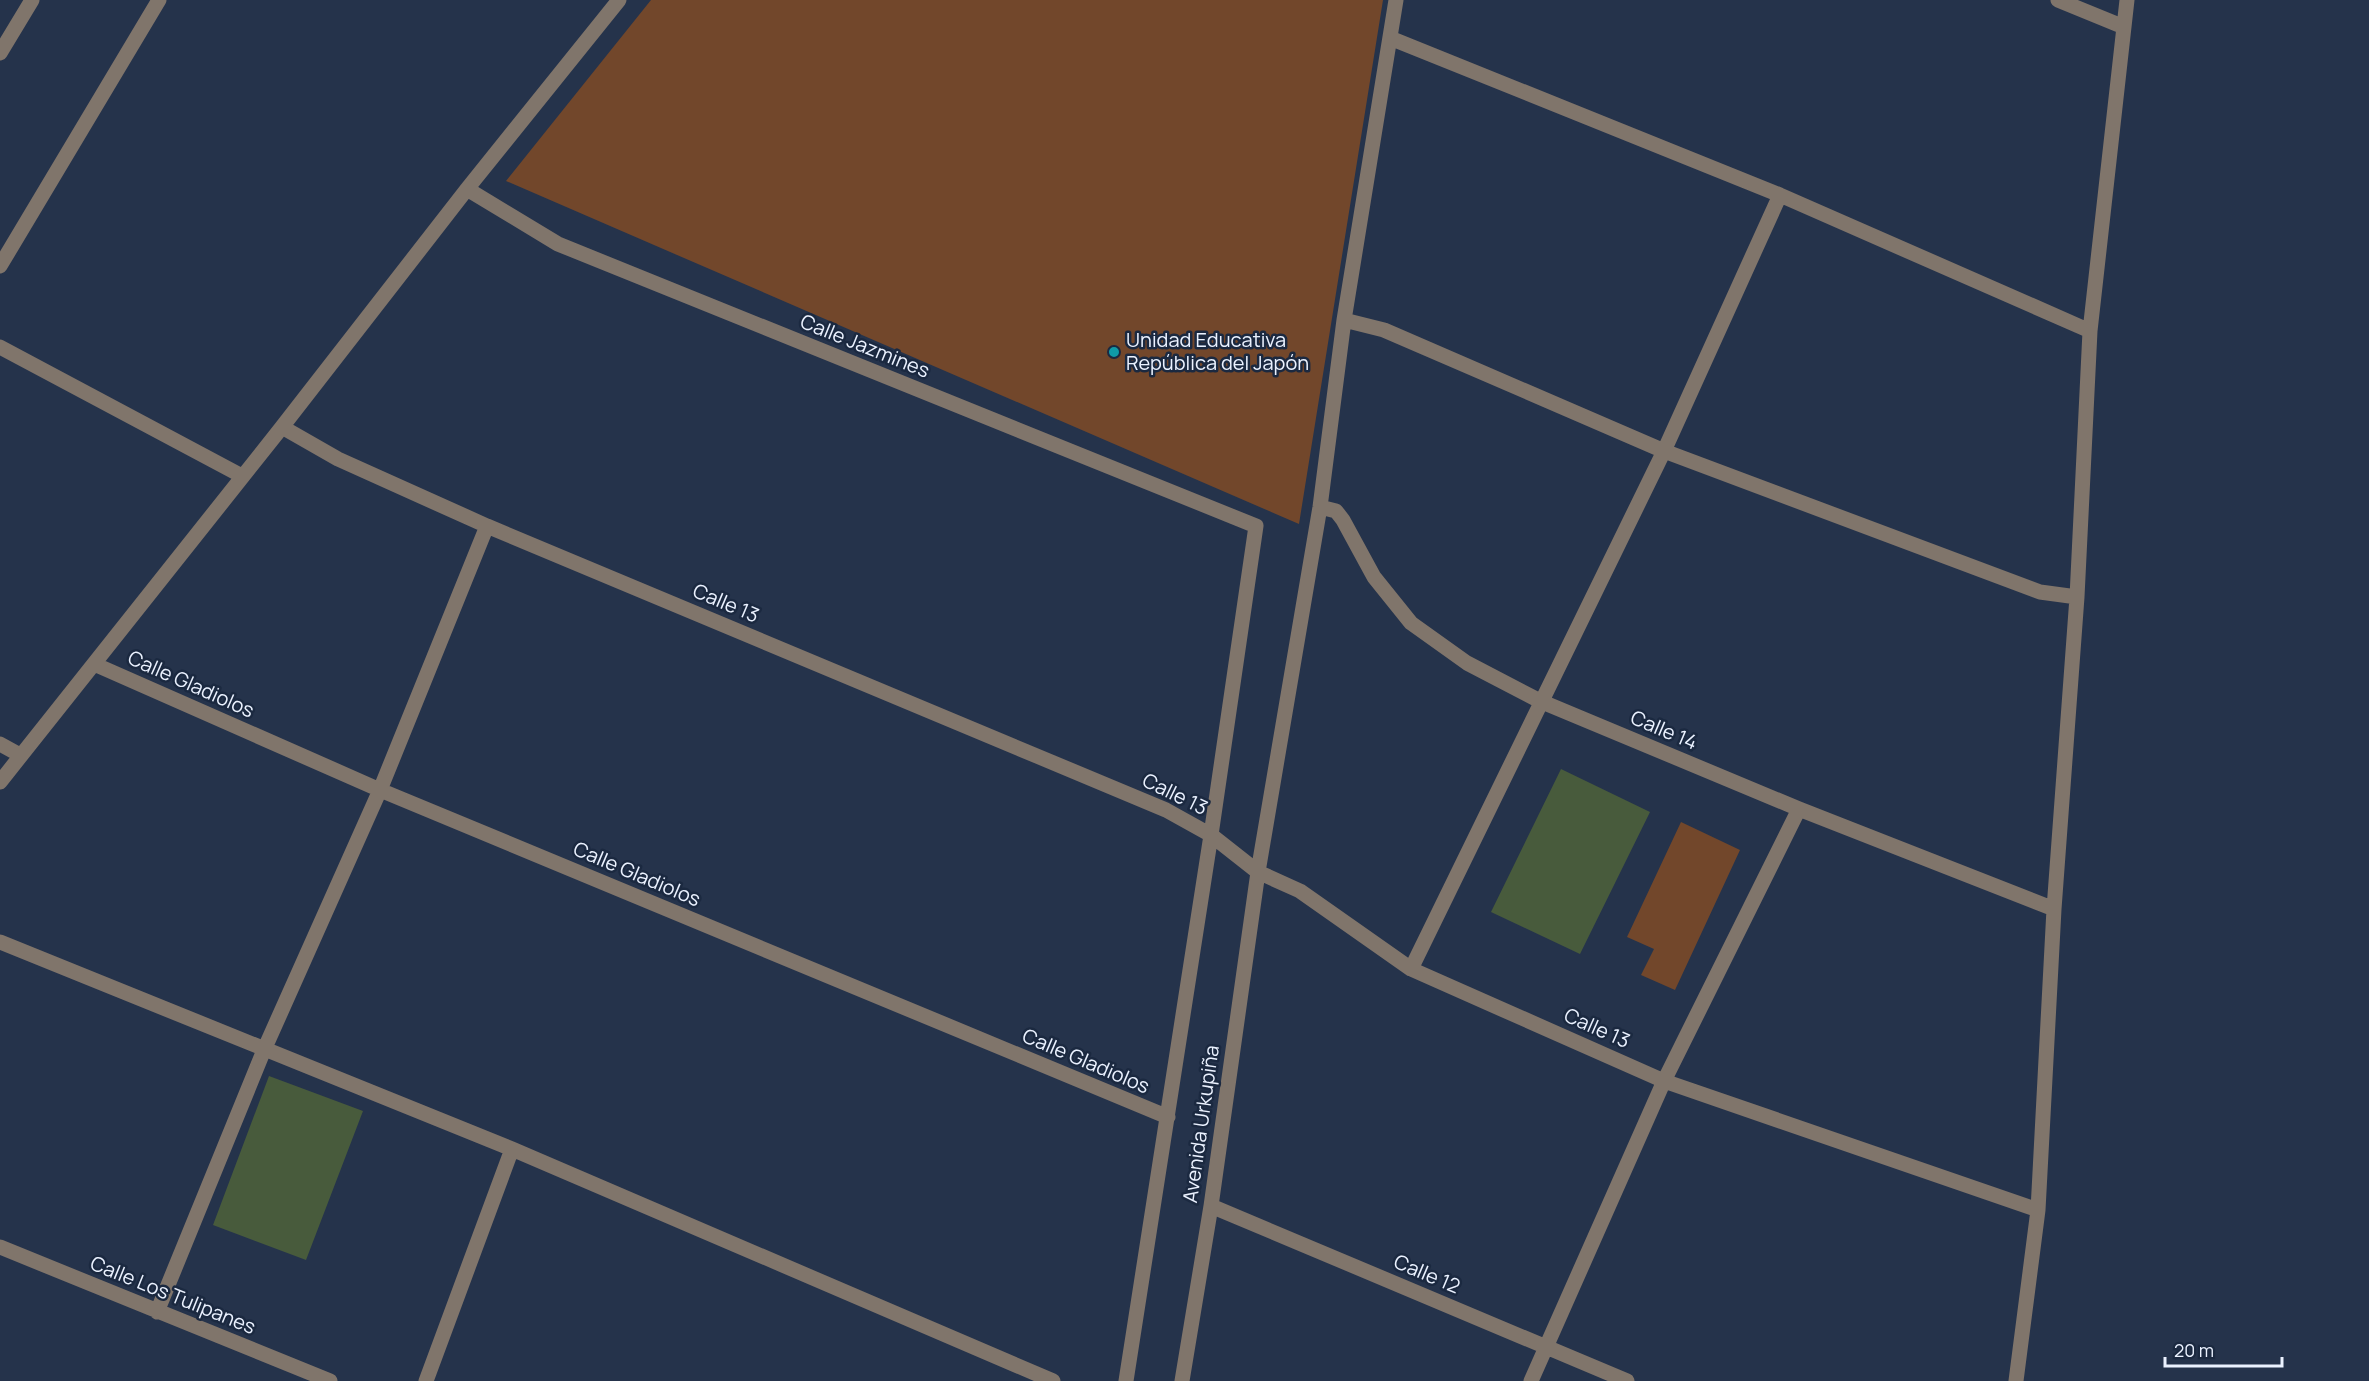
<svg xmlns="http://www.w3.org/2000/svg" width="2369" height="1381" viewBox="0 0 2369 1381" font-family="Manrope,sans-serif">
<style>
.green{fill:#485b3c}
.building{fill:#72472b}
.lines{fill:none;stroke-linecap:round;stroke-linejoin:round}
.minor{stroke:#80756b;stroke-width:15}
.culture-dot{fill:#0f9aa8;stroke:#1b2940;stroke-width:2}
.labels{text-anchor:middle;stroke-width:5;stroke-linejoin:round;paint-order:stroke}
.poi-label{font-size:20px;fill:#ebf2ff;stroke:#1b2940;text-anchor:start}
.street-label{font-size:20px;fill:#ebf2ff;stroke:#1b2940}
</style>
<rect width="100%" height="100%" fill="#25334b"/>
<path class="green" d="M1561,769L1650,812L1580,954L1491,912Z
M269,1076L363,1111L306,1260L213,1225Z"/>
<path class="building" d="M651,0H1383L1299,524L506,181Z
M1681,822L1740,850L1675,990L1641,975L1654,949L1627,937Z"/>
<g class="lines">
<path class="minor" d="M2058,0L2124,27
M1390,38L1780,195L2090,331
M0,53L32,0
M467,189L558,244L1256,526L1211,835L1126,1381
M0,266L159,0
M1344,320L1384,330L1664,451L2040,592L2077,597
M0,347L242,476
M282,427L338,459L487,526L1166,810L1211,835L1258,872L1300,891L1411,969L1664,1081L2038,1210
M1320,507L1336,511L1343,520L1374,577L1411,623L1467,663L1540,701L1799,809L2054,909
M94,664L380,790L1168,1117
M0,744L20,755
M0,782L282,427L467,189L619,0
M0,942L512,1149L1053,1381
M1411,969L1664,451L1780,195
M1211,1206L1627,1381
M0,1247L330,1381
M157,1312L264,1050L380,790L487,526
M426,1381L512,1149
M1182,1381L1211,1206L1258,872L1320,507L1344,320L1396,0
M1531,1381L1664,1081L1799,809
M2016,1381L2038,1210L2054,909L2077,597L2090,331L2127,0"/>
</g>
<circle class="culture-dot" cx="1114" cy="352" r="6"/>
<g class="labels">
<g class="poi-label">
<text x="1126" y="347">Unidad Educativa<tspan x="1126" dy="23">República del Japón</tspan></text>
</g>
<g class="street-label">
<text transform="translate(865 346) rotate(22)" y="7">Calle Jazmines</text>
<text transform="translate(726 603) rotate(23)" y="7">Calle 13</text>
<text transform="translate(191 684) rotate(24)" y="7">Calle Gladiolos</text>
<text transform="translate(1664 730) rotate(23)" y="7">Calle 14</text>
<text transform="translate(1175 794) rotate(26)" y="7">Calle 13</text>
<text transform="translate(637 874) rotate(23)" y="7">Calle Gladiolos</text>
<text transform="translate(1597 1028) rotate(24)" y="7">Calle 13</text>
<text transform="translate(1086 1061) rotate(23)" y="7">Calle Gladiolos</text>
<text transform="translate(1201 1124) rotate(-82)" y="7">Avenida Urkupiña</text>
<text transform="translate(1427 1274) rotate(23)" y="7">Calle 12</text>
<text transform="translate(173 1295) rotate(22)" y="7">Calle Los Tulipanes</text>
</g>
</g>
<path d="M2165 1357v9h117v-9" fill="none" stroke="#ebf2ff" stroke-width="3"/>
<text x="2174" y="1357" font-size="18" fill="#ebf2ff" stroke="#1b2940" stroke-width="4.5" paint-order="stroke">20 m</text>
</svg>
